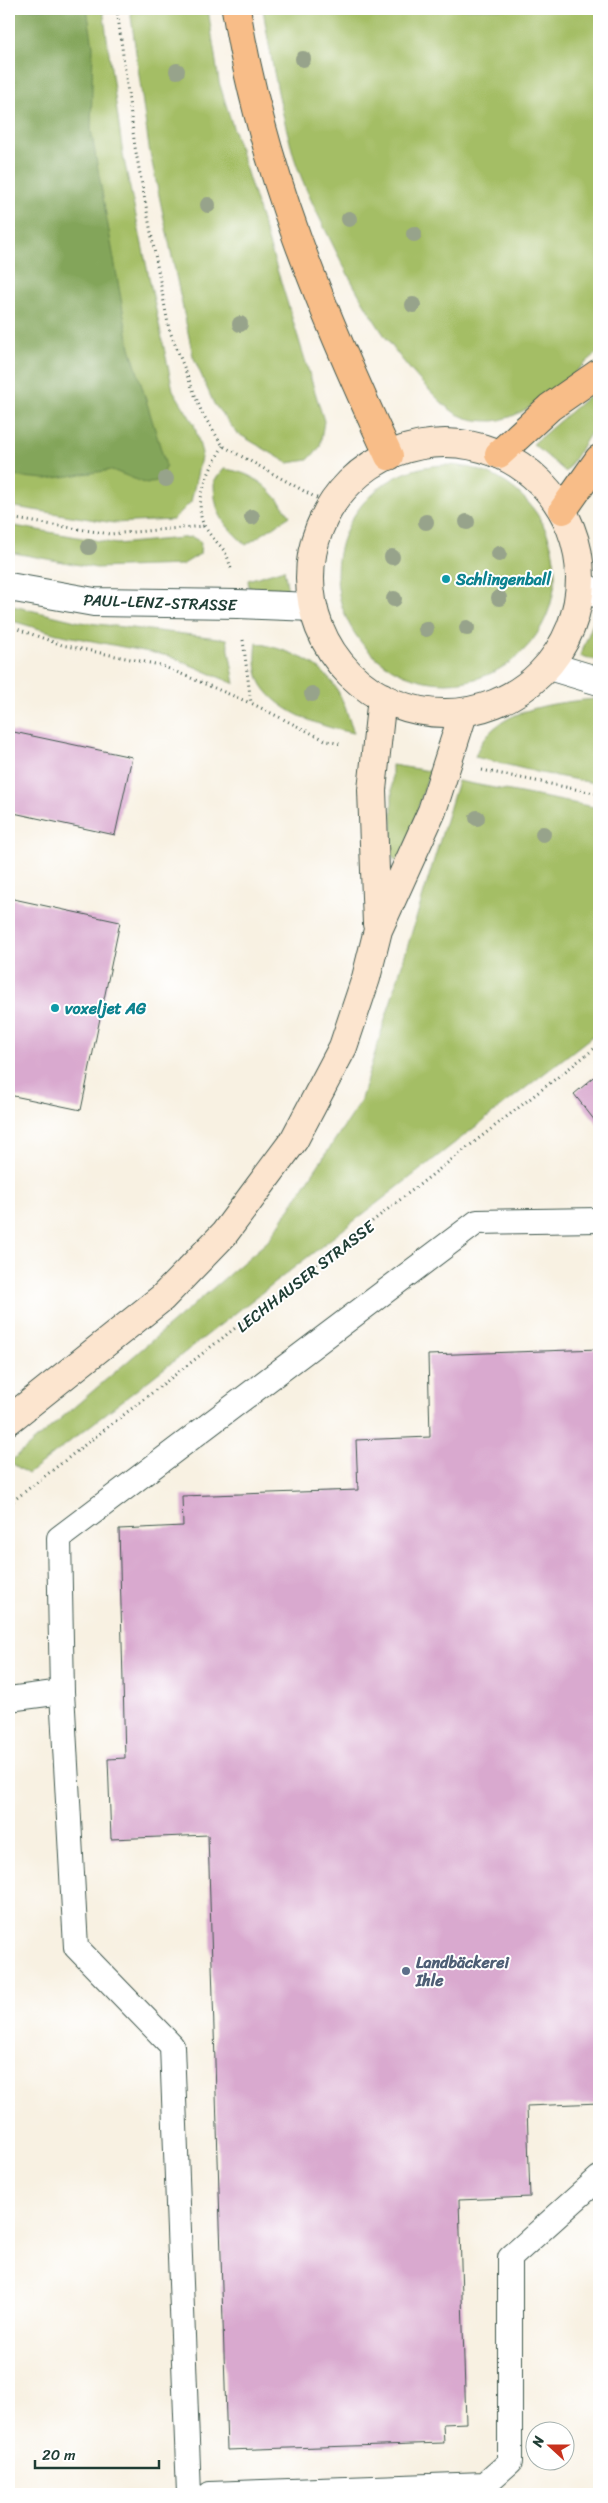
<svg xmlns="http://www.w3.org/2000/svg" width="608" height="2503" viewBox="0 0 608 2503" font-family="Sriracha,sans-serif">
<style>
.green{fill:#a4be65;stroke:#627e4c}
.forest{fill:#83a55a;stroke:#517147}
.building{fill:#d9a9cf}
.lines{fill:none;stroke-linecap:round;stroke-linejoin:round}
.lane-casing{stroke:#40584e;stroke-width:26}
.street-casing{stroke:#40584e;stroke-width:30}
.secondary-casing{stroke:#40584e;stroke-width:30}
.primary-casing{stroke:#40584e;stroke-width:30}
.path{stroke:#40584e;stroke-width:3;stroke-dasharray:1 4;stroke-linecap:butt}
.lane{stroke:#fff;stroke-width:24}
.street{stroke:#fff;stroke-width:28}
.secondary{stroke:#fce5cf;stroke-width:28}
.primary{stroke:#f8bd88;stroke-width:28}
.tree{fill:#97a38b}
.culture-dot{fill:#0f9aa8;stroke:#fff;stroke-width:2}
.service-dot{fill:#5c6f8a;stroke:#fff;stroke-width:2}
.labels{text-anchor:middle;stroke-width:4;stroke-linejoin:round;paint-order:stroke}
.culture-label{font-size:16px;font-weight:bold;fill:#0d838f;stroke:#fff;text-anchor:start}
.street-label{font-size:16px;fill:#1f3d34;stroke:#fff}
.service-label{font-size:16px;font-weight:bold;fill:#4e5e75;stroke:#fff;text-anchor:start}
</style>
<rect width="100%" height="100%" fill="#fff"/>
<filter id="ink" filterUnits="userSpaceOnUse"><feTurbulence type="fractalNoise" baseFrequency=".02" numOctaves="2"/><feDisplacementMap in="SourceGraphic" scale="10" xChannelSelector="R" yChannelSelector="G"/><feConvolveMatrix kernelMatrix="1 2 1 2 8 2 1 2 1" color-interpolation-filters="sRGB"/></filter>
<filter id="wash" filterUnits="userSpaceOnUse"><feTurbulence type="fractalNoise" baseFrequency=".0096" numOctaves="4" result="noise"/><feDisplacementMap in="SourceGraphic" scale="20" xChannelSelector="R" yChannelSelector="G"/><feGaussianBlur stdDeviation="1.12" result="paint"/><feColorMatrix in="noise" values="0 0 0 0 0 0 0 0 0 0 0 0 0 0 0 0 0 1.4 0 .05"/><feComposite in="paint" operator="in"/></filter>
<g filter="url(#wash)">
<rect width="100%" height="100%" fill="#f8f1e2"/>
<path class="green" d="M9,9H103L123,155L173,390L194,424L202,453L191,502L173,520L114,523L9,506Z
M130,9H208L219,82L324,421L320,447L308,460L288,463L237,433L214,404L193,356L149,148Z
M263,9H599V351C573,374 529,418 493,421C481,421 469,420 459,415C450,411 440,401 433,394C387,349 357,294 329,237C316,211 303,185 294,157C280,108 271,59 263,9Z
M599,387V420L566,472L533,444Z
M337 574a109 109 0 1 1 218 0a109 109 0 1 1-218 0Z
M224,469C257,473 272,490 290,516L246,545C223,524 214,514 214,481Z
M9,525L117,544L192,537L201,542L200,554L182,565L96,568L9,552Z
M284,569L292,613L252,611L248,580Z
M9,605L80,622L227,639L235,684L169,656L57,634L9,620Z
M599,608V661L580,656Z
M257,643C290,651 322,661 339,693C346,706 349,721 354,733C324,728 279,713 262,685C255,673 255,656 257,643Z
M594,699H599V784L541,773L475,757C490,709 552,703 594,699Z
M392,765L430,771L402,857L395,861L392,855Z
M458,781L599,808V1031L28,1474L10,1462L268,1241L360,1102Z"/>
<path class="forest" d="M9,9H87L93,46L91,130L129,344L166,466L159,480L147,484L112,470L47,479L9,476Z"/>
<g id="blocks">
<path class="building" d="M9,731L132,757L115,835L9,812Z
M9,898L120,922L81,1110L9,1095Z
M599,1073V1126L574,1094Z
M599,1349V2103L527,2106L530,2197L459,2200L466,2423L443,2424L444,2443L227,2450L208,1835L111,1839L108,1759L125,1758L119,1529L183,1526L182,1496L358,1490L356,1440L430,1437L428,1355Z"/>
</g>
</g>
<g filter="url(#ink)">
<use href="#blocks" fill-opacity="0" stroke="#40584e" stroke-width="1"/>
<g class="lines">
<g class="lane-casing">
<path id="lane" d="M9,1699L62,1692
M189,2494L172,2046L76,1947L62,1692L59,1538L477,1222L599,1220
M210,2494L485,2484L510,2462V2258L599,2178"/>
</g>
<g class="street-casing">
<path id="street" d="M580,586L599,594
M9,587L94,602L238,604L313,607
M549,666L599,681"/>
</g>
<g class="secondary-casing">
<path id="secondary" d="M310 578a135 135 0 1 1 270 0a135 135 0 1 1-270 0Z
M377,924L372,790L382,697
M9,1420L162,1298L224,1234L294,1140L343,1047L366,978L378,930L432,811L463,714"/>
</g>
<g class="primary-casing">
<path id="primary" d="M236,9C262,169 321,309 389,456
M499,454L550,407L599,373
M563,510L599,459"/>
</g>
<path class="path" d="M117,9L135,147L169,329L202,413L223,446L331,506
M223,446C211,466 191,504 205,527C217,547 225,543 231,569
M9,518L110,534L204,526
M9,626L62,645L160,665L250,703
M243,640L251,703L327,741L341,744
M482,770L599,794
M9,1504L599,1045"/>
<use href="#lane" class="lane"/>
<use href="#street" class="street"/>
<use href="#secondary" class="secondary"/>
<use href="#primary" class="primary"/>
</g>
<g class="tree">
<circle cx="303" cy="59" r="8"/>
<circle cx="177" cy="71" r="8"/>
<circle cx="208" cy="205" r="8"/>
<circle cx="349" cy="219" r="8"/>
<circle cx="414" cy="234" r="8"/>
<circle cx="413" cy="305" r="8"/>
<circle cx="240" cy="324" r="8"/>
<circle cx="166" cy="479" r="8"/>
<circle cx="252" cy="517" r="8"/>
<circle cx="426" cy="522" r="8"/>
<circle cx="467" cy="522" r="8"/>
<circle cx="89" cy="547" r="8"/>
<circle cx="499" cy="554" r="8"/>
<circle cx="392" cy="557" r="8"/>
<circle cx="499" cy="598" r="8"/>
<circle cx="394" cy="599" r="8"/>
<circle cx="467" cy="628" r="8"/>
<circle cx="426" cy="629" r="8"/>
<circle cx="312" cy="694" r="8"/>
<circle cx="477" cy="818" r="8"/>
<circle cx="543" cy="834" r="8"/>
</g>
</g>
<g class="culture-dot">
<circle cx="446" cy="579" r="5"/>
<circle cx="55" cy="1008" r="5"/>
</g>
<circle class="service-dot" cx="406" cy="1971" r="5"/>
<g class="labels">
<g class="culture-label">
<text x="456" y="585">Schlingenball</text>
<text x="65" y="1014">voxeljet AG</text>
</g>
<g class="street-label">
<text transform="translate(160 602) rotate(2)" y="6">PAUL-LENZ-STRASSE</text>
<text transform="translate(305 1276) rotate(-38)" y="6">LECHHAUSER STRASSE</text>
</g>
<g class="service-label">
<text x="416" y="1968">Landbäckerei<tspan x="416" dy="18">Ihle</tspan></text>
</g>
</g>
<rect width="608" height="2503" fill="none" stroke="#fff" stroke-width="30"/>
<g transform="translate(550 2446) rotate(291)"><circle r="24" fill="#ffffff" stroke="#a5b1ae"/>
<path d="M0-4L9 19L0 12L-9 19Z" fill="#c8321e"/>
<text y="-8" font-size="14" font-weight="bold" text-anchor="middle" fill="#1f3d34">N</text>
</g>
<path d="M35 2460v8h124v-8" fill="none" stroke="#1f3d34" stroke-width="2.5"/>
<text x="42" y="2460" font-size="15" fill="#1f3d34" stroke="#ffffff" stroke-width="4" paint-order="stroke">20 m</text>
</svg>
